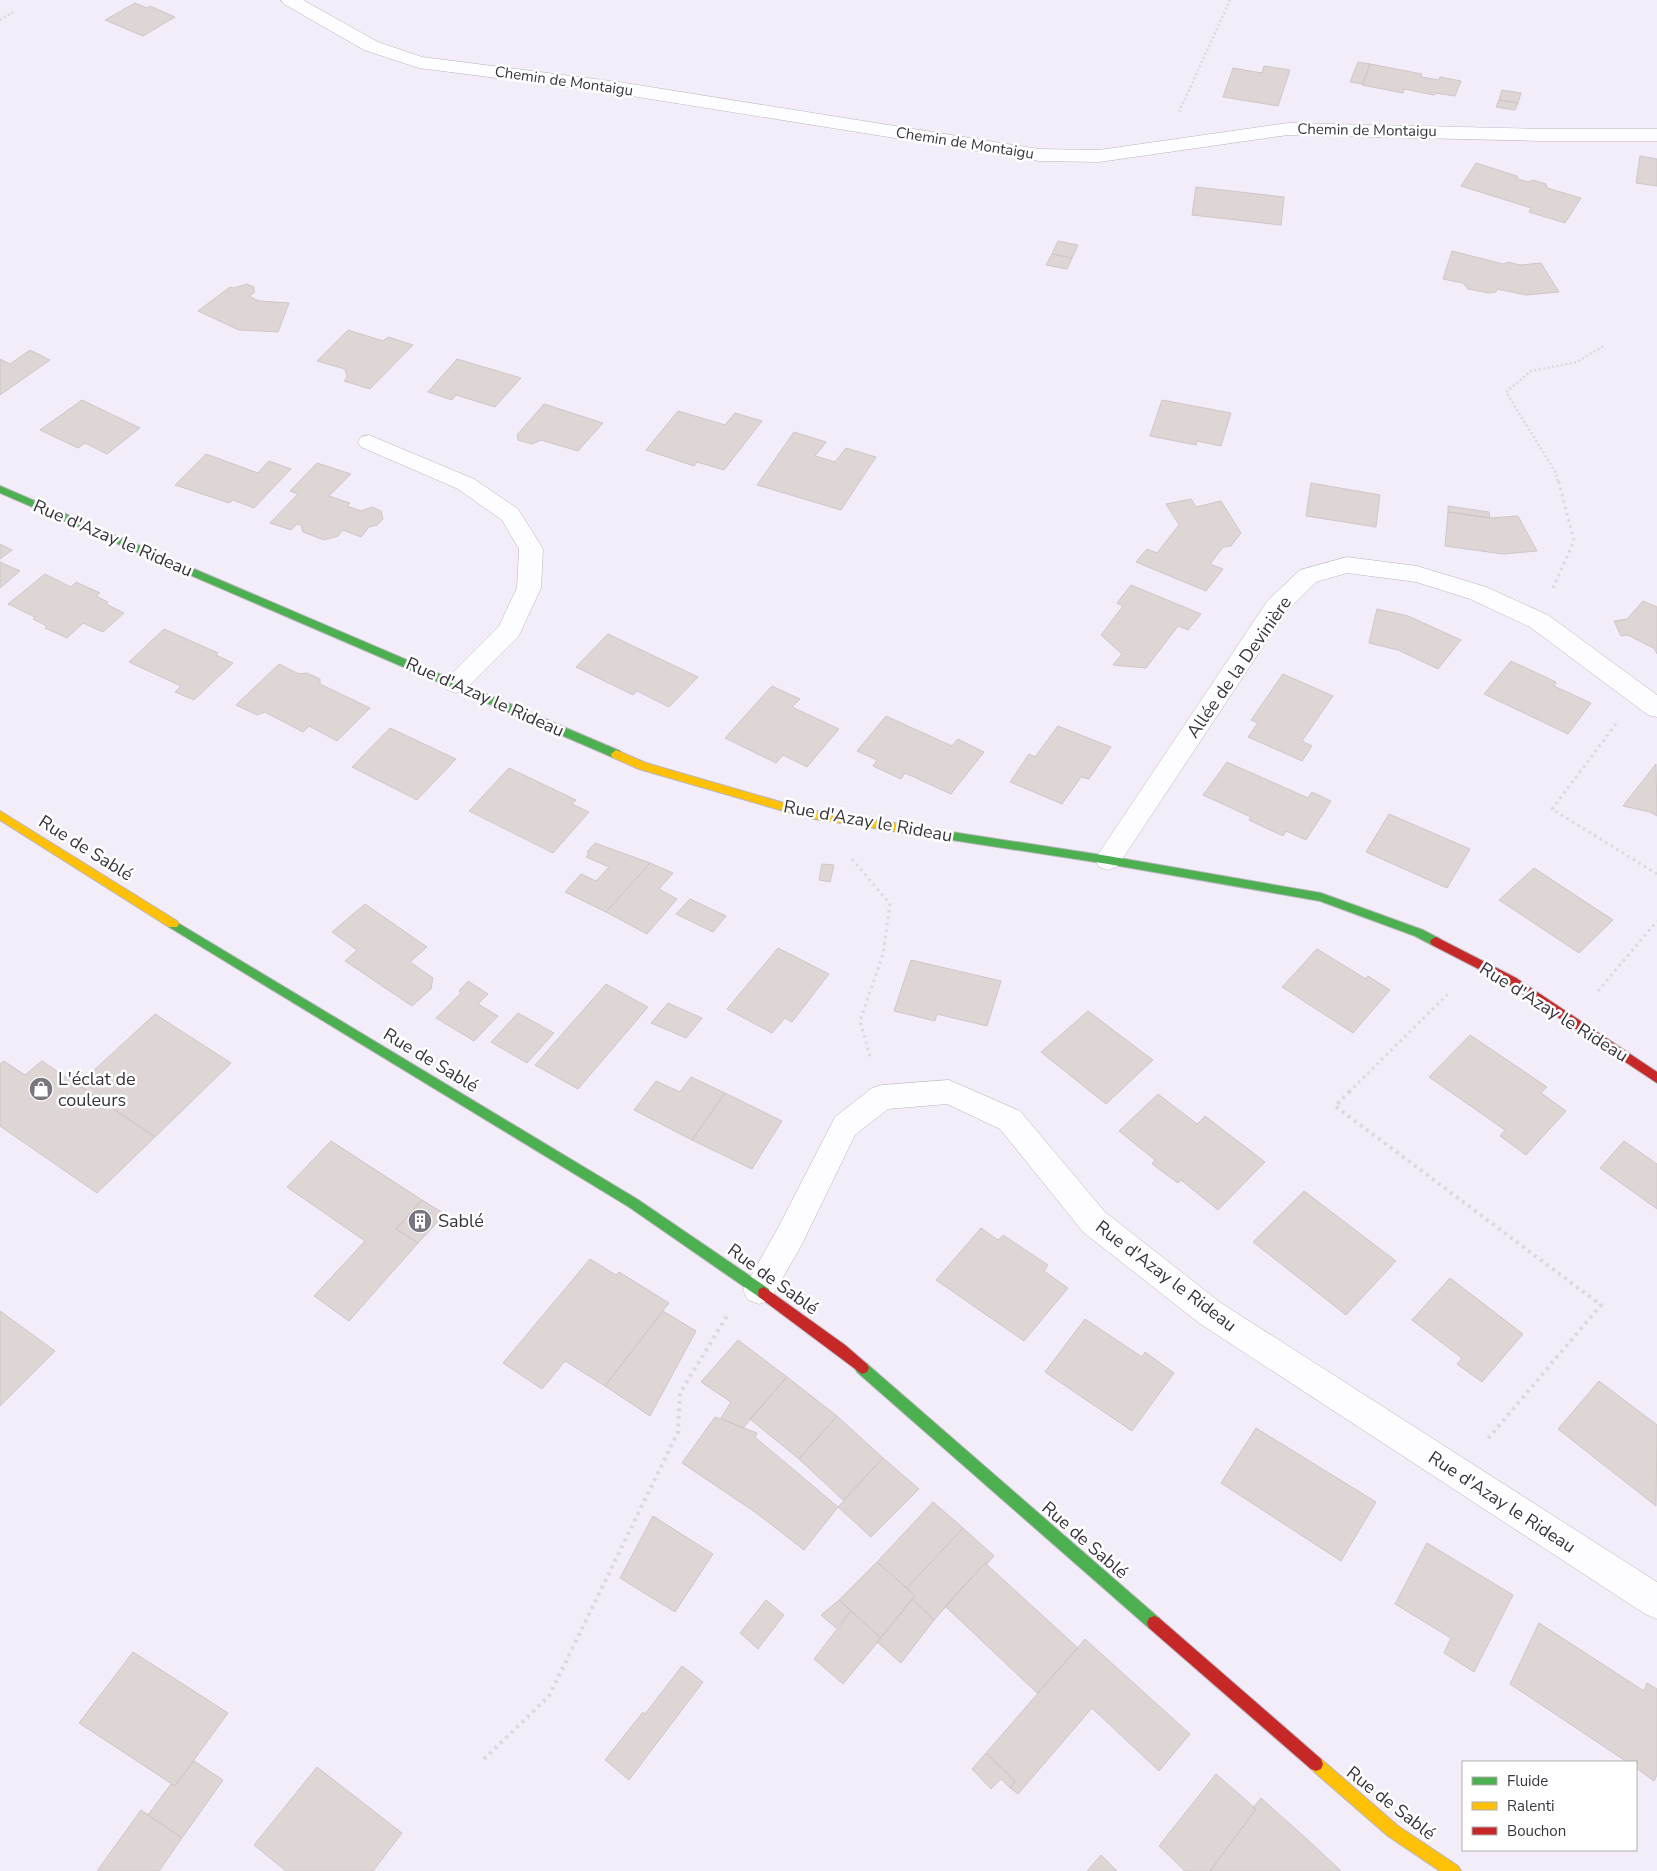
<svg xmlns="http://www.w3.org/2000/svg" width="1657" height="1871" viewBox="0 0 1657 1871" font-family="'Nunito Sans',sans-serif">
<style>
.building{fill:#ded5d5;stroke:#cec6c8}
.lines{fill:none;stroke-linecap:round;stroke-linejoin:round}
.street-casing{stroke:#bab5bf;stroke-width:1}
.fast-casing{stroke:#bab5bf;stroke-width:2}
.slow-casing{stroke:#bab5bf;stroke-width:2}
.jam-casing{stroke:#bab5bf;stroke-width:2}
.path-far2{stroke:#dcd9de;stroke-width:2.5;stroke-dasharray:2 2.5;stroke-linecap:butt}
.path-far1{stroke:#dcd9de;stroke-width:3;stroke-dasharray:2.5 4;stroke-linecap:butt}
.path{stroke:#dcd9de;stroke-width:4;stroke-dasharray:3 4.5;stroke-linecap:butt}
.street{fill:#fdfcfe;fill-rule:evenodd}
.fast{fill:#4caf50;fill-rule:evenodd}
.slow{fill:#ffc107;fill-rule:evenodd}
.jam{fill:#c62828;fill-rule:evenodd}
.labels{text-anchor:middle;stroke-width:5;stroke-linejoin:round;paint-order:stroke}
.far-street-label{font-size:15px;fill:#39343e;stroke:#fff}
.street-label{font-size:18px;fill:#39343e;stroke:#fff}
.poi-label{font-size:18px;fill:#39343e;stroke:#fff;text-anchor:start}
</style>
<rect width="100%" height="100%" fill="#f3edf9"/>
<path class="building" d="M135,3L147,8L150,6L175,17L143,36L105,20Z
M1358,62L1370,64L1363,84L1350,82Z
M1370,64L1422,74L1421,77L1439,80L1440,77L1461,81L1455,96L1435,93L1434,95L1404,89L1403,93L1362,85Z
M1264,66L1290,70L1278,106L1223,97L1233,68L1262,73Z
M1502,90L1521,93L1518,103L1499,100Z
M1499,100L1518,103L1515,110L1496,107Z
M1640,156L1657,159V186L1636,183Z
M1476,163L1517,176L1518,179L1528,182L1533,180L1546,184L1547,188L1581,198L1565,223L1529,212L1531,208L1461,186Z
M1196,187L1284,197L1281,225L1192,215Z
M1058,241L1078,245L1072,258L1052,254Z
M1452,251L1503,264L1508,262L1520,265L1541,263L1559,292L1526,295L1497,289L1496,292L1489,293L1468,289L1463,283L1443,279Z
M1052,254L1072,258L1067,269L1046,265Z
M247,284L254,287V293L249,296L259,301L289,303L278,332L239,330L198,311L230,287L234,288Z
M348,330L383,341L388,337L413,345L370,389L344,381L347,377L345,369L317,361Z
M30,350L50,360L0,395V359L10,364Z
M457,359L521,378L495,407L456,395L452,400L428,392Z
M82,400L140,428L107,454L85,443L78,448L40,430Z
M1162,400L1231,413L1221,446L1197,441L1196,445L1150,436Z
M544,404L603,423L578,451L541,440L532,444L518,440L517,435Z
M678,411L725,425L735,413L762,421L724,470L697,462L694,466L646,450Z
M794,432L826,442L815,456L835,462L846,448L876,457L841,510L757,485Z
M206,454L258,473L269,461L291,469L254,508L233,500L229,503L175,485Z
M317,463L351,474L329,496L350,503L347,506L361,511L372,507L381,511L383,519L377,525L369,527L361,537L343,530L338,536L324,540L303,532L301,525L297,524L291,530L270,523L298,494L290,491Z
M1311,483L1380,495L1376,527L1306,516Z
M1191,499L1196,507L1221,501L1241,533L1231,546L1223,547L1210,564L1223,569L1206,591L1136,562L1147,549L1157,553L1179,525L1166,504Z
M1448,506L1489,512L1490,518L1448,512Z
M1448,512L1490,518L1518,516L1537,551L1503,554L1445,546Z
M0,544L12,550L0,559Z
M0,562L20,571L0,588Z
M45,574L71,587L76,582L100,593L96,596L108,602L106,604L124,613L103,632L83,623L67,638L45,628L47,626L33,619L35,617L8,604Z
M1131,585L1201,614L1188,630L1178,626L1146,668L1113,665L1122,654L1101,635L1123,606L1117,603Z
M1643,601L1657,607V654L1655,649L1628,635L1621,636L1614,621L1627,619Z
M1377,609L1408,616L1461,640L1438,669L1398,650L1369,643Z
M164,629L218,653L216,655L233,663L194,700L175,692L181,686L129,662Z
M608,634L698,677L669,707L637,691L633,695L576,667Z
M1511,661L1556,682L1554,686L1591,703L1568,734L1484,694Z
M279,664L299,674L307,673L320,679V684L370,708L337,741L309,726L303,732L265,712L257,715L236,705Z
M1283,674L1333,696L1302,741L1312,746L1302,761L1248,737L1258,723L1251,720Z
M772,686L800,699L792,707L839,729L807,767L783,755L776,763L725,738Z
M886,716L952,746L958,739L984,752L951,794L905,773L901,779L873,766L877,760L857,751Z
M1058,726L1111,747L1089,779L1081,777L1062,804L1010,782L1029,754L1035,757Z
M390,728L456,759L417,800L352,767Z
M1227,762L1308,798L1312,792L1331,801L1306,840L1286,831L1283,836L1249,820L1251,817L1203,795Z
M1656,764L1657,816L1650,812L1623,806Z
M509,768L576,800L572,804L589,812L553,853L469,811Z
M1389,814L1470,849L1447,888L1366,852Z
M595,843L650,863L606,912L565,892L581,874L596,881L609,867L586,857L589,853L587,852Z
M650,863L673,873L659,889L677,899L647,934L606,912Z
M822,864L834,865L830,882L819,880Z
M1534,868L1613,920L1579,953L1499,900Z
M690,899L726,916L713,932L676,914Z
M365,904L427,947L410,962L433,978L431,989L412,1006L345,961L357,950L332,932Z
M778,948L829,974L792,1022L785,1018L772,1033L727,1009Z
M1317,949L1366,979L1368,976L1390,990L1353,1033L1282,987Z
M911,960L1001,981L987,1026L937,1014L935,1021L894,1011Z
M468,981L488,994L478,1004L498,1016L474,1041L436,1018L461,993L459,991Z
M606,984L648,1007L578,1089L535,1065Z
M668,1003L702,1018L686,1038L651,1023Z
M1088,1011L1153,1060L1106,1104L1041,1052Z
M518,1013L554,1033L527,1063L491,1042Z
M155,1014L231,1063L155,1137L78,1085Z
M1470,1035L1547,1087L1541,1093L1566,1111L1526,1155L1500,1136L1505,1130L1429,1077Z
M4,1061L25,1075L42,1061L155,1137L97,1193L0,1126V1064Z
M691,1077L725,1093L692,1140L634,1110L656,1081L680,1092Z
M725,1093L782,1121L752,1169L692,1140Z
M1158,1094L1197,1124L1205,1116L1265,1162L1218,1210L1181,1180L1178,1183L1152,1164L1155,1160L1119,1131Z
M331,1141L422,1200L396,1229L418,1243L349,1321L314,1296L365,1241L287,1187Z
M1624,1141L1657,1164V1209L1600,1168Z
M1304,1191L1396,1261L1346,1315L1253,1242Z
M422,1200L445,1214L418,1243L396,1229Z
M981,1228L998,1240L1003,1235L1048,1265L1044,1271L1068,1288L1024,1341L936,1280Z
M590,1259L616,1275L619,1272L669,1303L605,1386L565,1361L542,1389L503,1363Z
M1450,1278L1523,1334L1482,1382L1457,1364L1462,1358L1412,1320Z
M0,1311L55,1351L0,1406Z
M663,1311L696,1331L650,1416L605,1386Z
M1085,1319L1142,1357L1145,1352L1174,1373L1132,1431L1045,1372Z
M738,1340L787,1377L743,1428L721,1418L731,1402L701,1382Z
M787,1377L837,1416L799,1459L750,1419Z
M1599,1381L1657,1425L1656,1506L1558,1429Z
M837,1416L883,1458L843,1500L799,1459Z
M715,1417L757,1433L755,1437L838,1507L804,1550L755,1512L682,1463Z
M1256,1428L1376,1502L1341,1561L1221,1483Z
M883,1458L919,1489L871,1537L838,1507Z
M933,1502L963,1528L907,1588L877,1562Z
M653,1516L713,1554L675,1612L620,1578Z
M963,1528L994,1556L987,1564L985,1563L934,1620L912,1599L915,1596L907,1588Z
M1427,1543L1513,1595L1474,1672L1444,1653L1451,1638L1395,1604Z
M877,1562L915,1596L881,1638L839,1600Z
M985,1563L1078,1648L1037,1693L945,1606Z
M912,1599L934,1620L901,1663L877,1642Z
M766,1600L784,1615L758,1649L740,1633Z
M839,1600L851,1611L836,1628L821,1615Z
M851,1611L881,1638L843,1684L814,1659Z
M1539,1623L1644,1691L1647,1683L1657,1689V1775L1654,1781L1636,1768V1762H1627L1510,1684Z
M1085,1639L1190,1734L1159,1771L1092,1708L1018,1794L1010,1788L1015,1781L986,1753Z
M133,1652L228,1713L175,1786L79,1723Z
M682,1666L703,1682L629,1780L605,1760L643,1712L645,1714Z
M986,1753L1015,1781L1010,1788L1001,1779L991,1789L972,1769Z
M194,1761L223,1780L182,1838L148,1815L171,1784L175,1786Z
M317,1767L402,1833L373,1871H286L254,1845Z
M1216,1774L1256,1809L1210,1871H1185L1159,1846Z
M1261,1798L1309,1841L1341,1871H1210L1256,1809L1253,1808Z
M141,1810L182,1838L159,1871H97Z
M1101,1855L1117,1871H1087Z"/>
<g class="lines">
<g class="street-casing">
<path id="street" d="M281,0H303L378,42L422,57L619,82L1039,149L1099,150L1288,123L1543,129H1657V141H1543L1288,135L1099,162L1039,161L619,94L419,68L364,50L284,4Z
M369,435L474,479L518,509L543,549L541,588L521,631L518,637L465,690L456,693L447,690L444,684L447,678L499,626L517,588L519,549L502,520L458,489L361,447L358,442L361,437Z
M1347,557L1417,566L1486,587L1548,615L1657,695V717L1648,715L1530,627L1470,599L1416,582L1347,573L1316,582L1286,612L1117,867L1108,870L1099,867L1095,860L1099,853L1268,600L1300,570Z
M949,1080L1020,1111L1105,1212L1221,1303L1657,1582V1619L1645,1614L1199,1323L1083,1232L1000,1129L947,1104L888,1109L855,1135L801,1246L770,1300L759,1304L748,1300L743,1290L779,1226L835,1117L872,1088L882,1085Z"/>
</g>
<g class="fast-casing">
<path id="fast" d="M0,486L620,751L621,754L616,758L612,757L0,493Z
M913,826L1108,856L1321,893L1423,930L1440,939L1442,942L1440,945H1432L1415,936L1320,901L1108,864L913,834L908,830Z
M173,920L637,1199L769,1289L770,1293L769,1297L764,1299L759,1297L629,1207L169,927L167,924L169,921Z
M862,1362L867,1364L1159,1618L1161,1623L1159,1628L1154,1630L1149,1628L857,1372L855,1368L857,1364Z"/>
</g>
<g class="slow-casing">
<path id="slow" d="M616,750L646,763L808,810L913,826L918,830L913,834L808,818L639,769L612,757L611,754Z
M0,811L177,921L179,924L177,927H169L0,820Z
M1316,1757L1321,1759L1398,1826L1458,1866L1461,1871H1440L1388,1836L1311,1769L1309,1764L1311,1759Z"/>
</g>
<g class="jam-casing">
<path id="jam" d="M1436,937L1516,978L1657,1072V1083L1508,984L1432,945L1430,942L1432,939Z
M764,1287L845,1345L867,1364L869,1368L867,1372L862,1374L759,1297L758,1293L759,1289Z
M1154,1616L1159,1618L1321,1759L1323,1764L1321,1769L1316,1771L1311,1769L1149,1628L1147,1623L1149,1618Z"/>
</g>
<path class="path-far2" d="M0,20L15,11
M1179,112L1230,0
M1558,481L1556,473L1506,392L1531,371L1577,362L1605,345"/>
<path class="path-far1" d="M1553,588L1574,541L1558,479
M1616,724L1552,809L1657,874
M852,859L890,904L883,954L860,1021L871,1060
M1598,991L1657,921
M1349,1092L1450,992"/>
<path class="path" d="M1350,1091L1335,1106L1601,1305L1486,1441
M484,1759L549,1696L678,1432L680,1393L727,1316"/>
<use href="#street" class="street"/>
<use href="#fast" class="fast"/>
<use href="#slow" class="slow"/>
<use href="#jam" class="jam"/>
</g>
<defs>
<g id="shop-disc" transform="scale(1.25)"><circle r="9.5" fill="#7a757f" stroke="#fff"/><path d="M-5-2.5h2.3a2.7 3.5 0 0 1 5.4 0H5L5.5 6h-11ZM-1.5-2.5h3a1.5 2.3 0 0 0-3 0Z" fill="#fff"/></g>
<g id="building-disc" transform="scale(1.25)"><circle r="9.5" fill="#7a757f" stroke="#fff"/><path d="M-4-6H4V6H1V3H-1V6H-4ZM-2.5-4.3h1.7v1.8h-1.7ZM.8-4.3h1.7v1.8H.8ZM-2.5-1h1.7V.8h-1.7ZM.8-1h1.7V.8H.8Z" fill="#fff"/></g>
</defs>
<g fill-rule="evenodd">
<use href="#shop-disc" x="41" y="1089"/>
<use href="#building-disc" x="420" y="1221"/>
</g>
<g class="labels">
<g class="far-street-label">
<text transform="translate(564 81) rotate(8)" y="5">Chemin de Montaigu</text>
<text transform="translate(1367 130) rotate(1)" y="5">Chemin de Montaigu</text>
<text transform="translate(965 143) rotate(9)" y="5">Chemin de Montaigu</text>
</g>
<g class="street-label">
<text transform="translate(113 538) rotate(23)" y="6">Rue d'Azay le Rideau</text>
<text transform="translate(1239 667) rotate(-55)" y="6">Allée de la Devinière</text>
<text transform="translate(485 697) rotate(24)" y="6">Rue d'Azay le Rideau</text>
<text transform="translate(868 821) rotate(10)" y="6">Rue d'Azay le Rideau</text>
<text transform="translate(86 848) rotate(32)" y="6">Rue de Sablé</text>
<text transform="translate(1554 1012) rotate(32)" y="6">Rue d'Azay le Rideau</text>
<text transform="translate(431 1060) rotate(31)" y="6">Rue de Sablé</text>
<text transform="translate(1166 1276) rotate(37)" y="6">Rue d'Azay le Rideau</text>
<text transform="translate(773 1279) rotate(36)" y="6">Rue de Sablé</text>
<text transform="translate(1502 1502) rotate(33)" y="6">Rue d'Azay le Rideau</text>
<text transform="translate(1085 1540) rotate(41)" y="6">Rue de Sablé</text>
<text transform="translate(1391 1803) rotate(38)" y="6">Rue de Sablé</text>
</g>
<g class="poi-label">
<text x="58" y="1085">L'éclat de<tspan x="58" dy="21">couleurs</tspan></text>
<text x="438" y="1227">Sablé</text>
</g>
</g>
<rect x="1462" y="1761" width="175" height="90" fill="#ffffff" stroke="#b0aeb2"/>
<rect x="1472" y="1777" width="25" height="8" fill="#4caf50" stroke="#b0aeb2"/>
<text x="1507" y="1786" font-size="15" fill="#39343e">Fluide</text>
<rect x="1472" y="1802" width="25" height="8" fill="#ffc107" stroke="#b0aeb2"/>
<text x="1507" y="1811" font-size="15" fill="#39343e">Ralenti</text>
<rect x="1472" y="1827" width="25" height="8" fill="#c62828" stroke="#b0aeb2"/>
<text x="1507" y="1836" font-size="15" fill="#39343e">Bouchon</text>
</svg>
